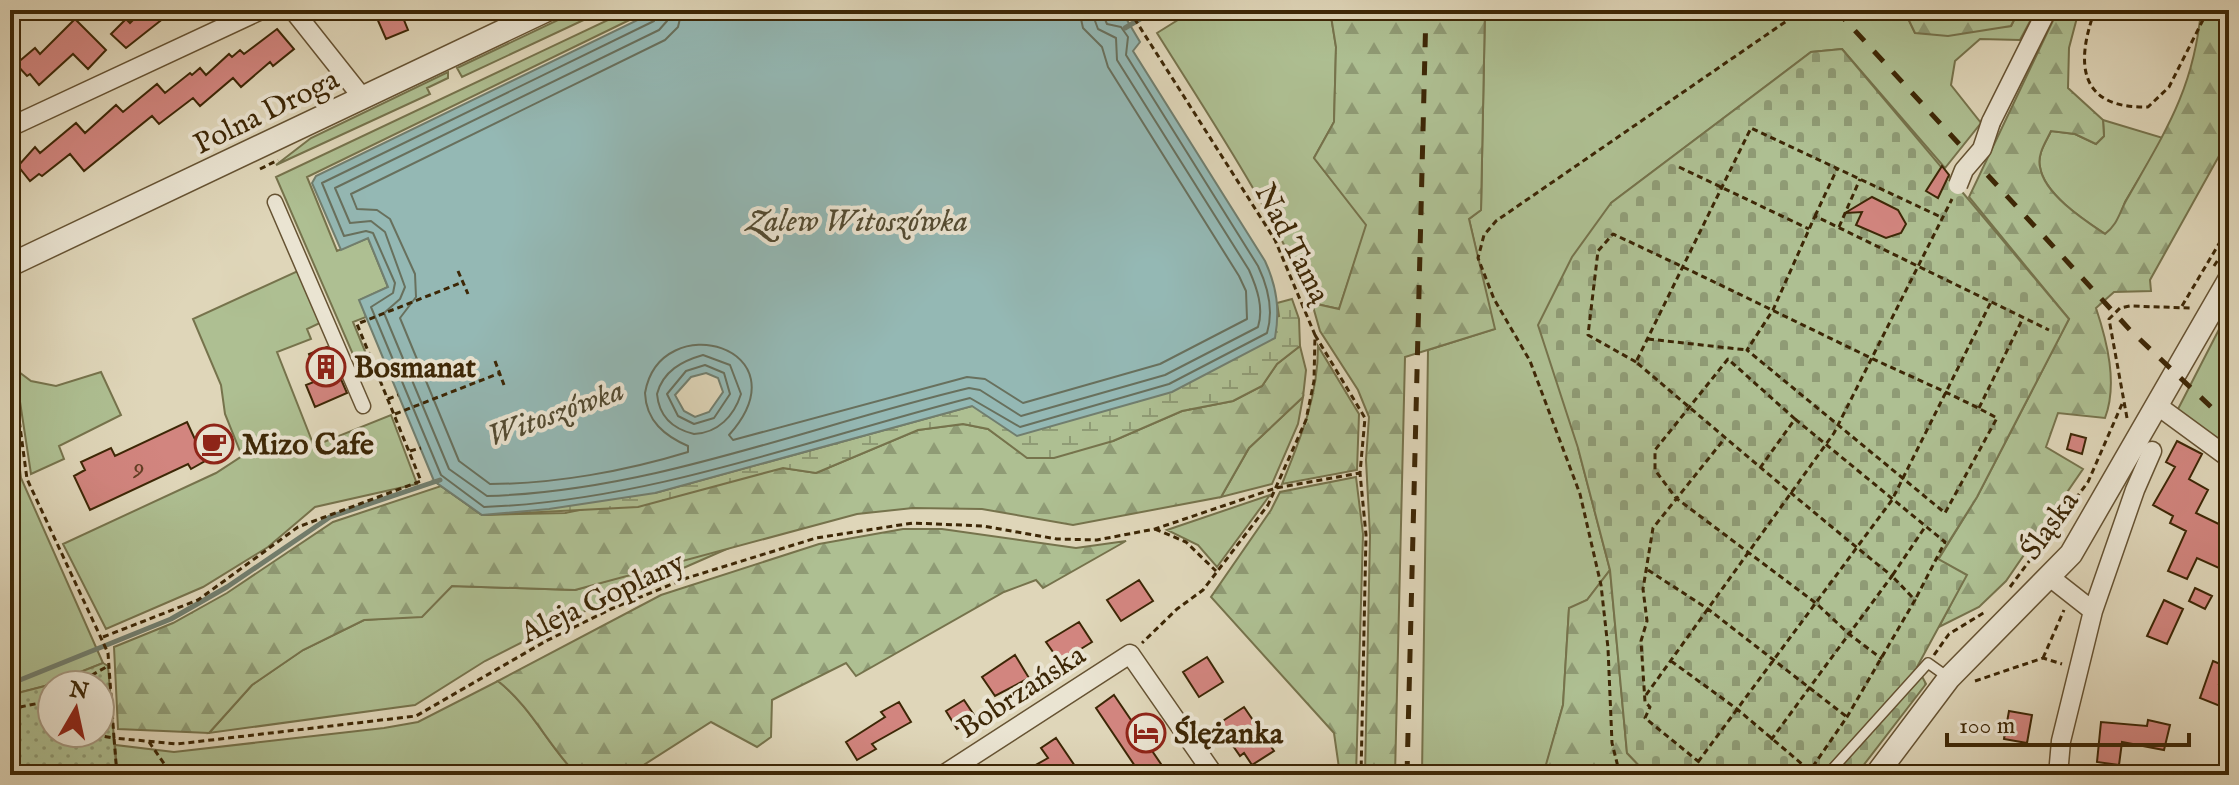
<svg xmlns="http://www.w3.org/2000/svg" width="2239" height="785" viewBox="0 0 2239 785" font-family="'IM FELL English',serif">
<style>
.grass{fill:#aebf92;stroke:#76734c;stroke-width:2}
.forest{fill:url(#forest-firs);stroke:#76734c;stroke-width:2}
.wetland{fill:url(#wetland-marsh);stroke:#76734c;stroke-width:2}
.cemetery{fill:url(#cemetery-stones);stroke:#76734c;stroke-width:2}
.park{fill:url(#park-dots);stroke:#76734c;stroke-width:2;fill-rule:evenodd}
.water{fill:#94b8b4;stroke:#717e6e;stroke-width:2;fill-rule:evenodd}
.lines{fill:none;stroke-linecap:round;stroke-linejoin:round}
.shore{stroke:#68705d;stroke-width:2}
.stream{stroke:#717e6e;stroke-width:5}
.building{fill:#d2857f;stroke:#3d2706;stroke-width:2}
.service-casing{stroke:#665333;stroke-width:12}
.pedestrian-casing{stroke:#665333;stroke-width:17}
.minor-casing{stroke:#665333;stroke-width:21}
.tertiary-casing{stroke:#665333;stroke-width:25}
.path{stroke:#3d2706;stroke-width:3;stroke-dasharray:6 4;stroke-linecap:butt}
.service{stroke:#eae4d2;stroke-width:9}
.pedestrian{stroke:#eae4d2;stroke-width:14}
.minor{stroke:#eae4d2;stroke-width:18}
.tertiary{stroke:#eae4d2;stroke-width:22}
.rail{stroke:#3d2706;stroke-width:5;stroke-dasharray:14 14;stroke-linecap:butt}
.minor-bridge-casing{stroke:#665333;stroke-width:21;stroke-linecap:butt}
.minor-bridge{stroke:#eae4d2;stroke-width:18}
.labels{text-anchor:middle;stroke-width:8;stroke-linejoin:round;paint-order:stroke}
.number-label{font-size:26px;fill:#623e24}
.street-label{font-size:30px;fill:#3d2706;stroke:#eae4d2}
.poi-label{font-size:30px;font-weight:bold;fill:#3d2706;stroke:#eae4d2;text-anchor:start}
.water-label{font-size:32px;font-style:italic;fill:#534b32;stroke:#eae4d2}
</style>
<defs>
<pattern id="forest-firs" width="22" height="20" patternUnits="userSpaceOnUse" patternTransform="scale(2)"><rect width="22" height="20" fill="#aebf92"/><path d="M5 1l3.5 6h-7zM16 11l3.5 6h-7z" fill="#8f9b75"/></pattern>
<pattern id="wetland-marsh" width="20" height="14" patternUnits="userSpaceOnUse" patternTransform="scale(2)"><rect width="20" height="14" fill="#aebf92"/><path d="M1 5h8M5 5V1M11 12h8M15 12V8" fill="none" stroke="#8f9b75"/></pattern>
<pattern id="cemetery-stones" width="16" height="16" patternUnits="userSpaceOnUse" patternTransform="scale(2)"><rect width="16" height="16" fill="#aebf92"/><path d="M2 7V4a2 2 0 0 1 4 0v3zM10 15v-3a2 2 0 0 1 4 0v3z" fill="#8f9b75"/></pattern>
<pattern id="park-dots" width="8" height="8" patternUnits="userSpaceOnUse" patternTransform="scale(2)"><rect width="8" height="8" fill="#aebf92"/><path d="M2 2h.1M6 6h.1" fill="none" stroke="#8f9b75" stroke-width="1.8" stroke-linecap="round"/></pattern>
</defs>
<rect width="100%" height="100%" fill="#dfd6b9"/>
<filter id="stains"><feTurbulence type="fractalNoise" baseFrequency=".0025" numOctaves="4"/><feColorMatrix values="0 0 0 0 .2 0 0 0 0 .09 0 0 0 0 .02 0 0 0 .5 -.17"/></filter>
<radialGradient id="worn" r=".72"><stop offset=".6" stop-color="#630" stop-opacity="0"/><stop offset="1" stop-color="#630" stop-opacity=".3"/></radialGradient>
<path class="grass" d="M579,10H605L462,77L457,68Z
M629,10H650L307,177L337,251L368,238L388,287L360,300L366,317L353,322L369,361L358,366L276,177Z
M1194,10H1330L1336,47L1334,122L1314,158L1367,225L1339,309L1312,303C1270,207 1212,121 1157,33Z
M1485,10H1904L1915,33L2011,26L2019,10H2036L2020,40L1980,39L1955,61L1951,85L1981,123L1945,168L1842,49L1811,52L1611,203L1578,448L1610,570L1587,600L1569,609L1563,705L1544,774L1422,775L1428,350L1494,329L1469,219L1481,210Z
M448,72V78L427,88L430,94L276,165L311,138Z
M2103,120L2163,138L2125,202L2116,226L2105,234C2084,220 2044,194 2040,167C2037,154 2046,142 2051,131L2075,134L2096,144L2104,136Z
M300,270L322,322L307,329L311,339L277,352L314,446L391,415L417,484L315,507L268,547L203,587L106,629L63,544L216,473L242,456L225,414L221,385L193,319Z
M2229,310V450L2177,411Z
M15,369L31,381L56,386L101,372L121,415L59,446L64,459L31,474Z
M10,392L21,478L103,663L45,686L10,695Z
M1303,397L1298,424L1272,484L1221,497L1249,448Z
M1270,495L1217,567L1198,545L1167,530Z
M745,541L576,615L485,661L415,705L209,733L252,685L303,650L364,620L422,616L452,586L575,590Z
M498,681C531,707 548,745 577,775H117L115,745L174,752L384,728L418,722Z"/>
<path class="forest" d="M1330,10H1485L1481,210L1469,219L1495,329L1405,357L1395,775H1365L1370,536L1366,460L1369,417L1358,390L1320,331L1312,303L1339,309L1366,225L1314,158L1334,122L1336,47Z
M1904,10H2019L2011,26L1948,36L1915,33Z
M2058,10H2079L2069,48L2068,88L2103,120L2104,136L2096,144L2075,134L2051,131C2046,142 2037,154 2040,167C2044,194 2084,220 2105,234C2118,224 2119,213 2127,199C2165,132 2194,89 2201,10H2229V138L2150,280L2151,291L2114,292L2096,308C2107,341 2118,384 2105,418L2058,413L2046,447L2083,469L2006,581L1979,607L1939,627L1966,575L1938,560L1977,497L2069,319L1969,197Z
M1300,346L1306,370L1303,397L1249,448L1221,497L1073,525L982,509L913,508L857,514L575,590L452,586L422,617L364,620L303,650L252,685L209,733L118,729L114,647L173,623L227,593L333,522L441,486L482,515L565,513L783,468L816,473L918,430L963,424L988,429L1027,457L1113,441L1182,411L1233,401L1262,386L1277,364Z
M1318,346L1359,414L1357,470L1282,484C1301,437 1318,397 1318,346Z
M1356,477L1363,534L1356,775H1340L1334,733L1211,597L1271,510L1280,492Z
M903,529H942L1076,548L1126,541L1043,588L1036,580L1004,592L856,676L846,663L772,700L771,737L757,747L711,722L628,775H577C548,745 531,707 498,681L661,595L819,544Z
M1610,570L1627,753L1648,775H1543L1563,705L1569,608L1587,600Z"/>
<path class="wetland" d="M1292,299L1299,319L1300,346L1277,364L1262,386L1233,401L1182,411L1113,441L1054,458H1027L988,429L963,424L918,430L816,473L783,468L638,507L482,515L434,481L655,493L972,406L1279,316L1277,303Z"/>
<path class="cemetery" d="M1842,49L2069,319L1977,497L1938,559L1967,575L1917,667L1926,684L1856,775H1648L1627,753L1610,570L1578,448L1538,325L1572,257L1611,203L1811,52Z"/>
<path class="park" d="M103,663L108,666L117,775H10V695L45,686ZM52,685H100V733H52Z"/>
<path class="water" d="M658,10H1107L1113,18L1124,15L1140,42L1133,51L1265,261C1277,287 1280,310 1275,338L1172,392L1017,436L972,406L655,493L549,509L482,515L434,481L359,300L388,287L368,238L341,250L312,183L316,176ZM706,373L718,378L723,392L709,412L695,417L684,411L675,395L691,377Z"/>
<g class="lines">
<path class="shore" d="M659,10L654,21L322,183L344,236L366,231L373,233L395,283L393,293L371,307L441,475L484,507C650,501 810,439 970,398L1020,427L1169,384L1267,333C1274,310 1268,287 1258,266L1126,55L1128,37L1121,27L1107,24L1101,10
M670,10L667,21L659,30L335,188L350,223L371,221L385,232L405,287L400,299L384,313L449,469L487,496C653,491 809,426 969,388L980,390L1021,416L1165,375L1258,327C1264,308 1257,288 1249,270L1117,60L1116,38L1098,29L1091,10
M682,10L678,27L665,40L351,194L357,209L377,210L390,219L415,274L416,297L400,318L459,461L490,484C554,484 626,471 688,452V446C665,436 646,421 645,393C660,306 807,347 729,435L733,440L967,377L985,379L1023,403L1160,364L1247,319L1246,291L1239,276L1108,67L1102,47L1083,28L1079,10
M703,355L730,365L741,394C734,416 718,433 694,434C673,429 659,416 657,394C663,371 682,361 703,355Z
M705,365L724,373L730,394L714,418L694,424L678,416L667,394L686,371Z"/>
<path class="stream" d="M1125,28L1155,10
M10,684L171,619L227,587L330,517L440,480"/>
</g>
<path class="building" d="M143,10H174L126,48L111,34L126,19L130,23Z
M391,10H418L404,20L408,30L386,39L376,16Z
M75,19L106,50L88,69L73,54L39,85L30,74L27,76L16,64L35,48L40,54Z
M277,29L294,49L273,66L270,62L241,87L233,78L200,106L193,98L159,124L152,116L84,171L70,154L42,176L39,174L30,181L18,166L35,147L40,153L76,123L85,133L116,105L123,112L157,84L165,93L190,73L192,75L200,68L206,75L229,54L232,57L240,50L244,54Z
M1942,166L1949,175L1938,198L1926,191Z
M1872,197L1898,210L1906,224L1901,233L1886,238L1856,225L1862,212L1845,213Z
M327,347L347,393L315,407L306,385L319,380L309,354Z
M187,422L205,461L191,469L188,464L90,510L74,476L85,470L81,462L111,448L115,456Z
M2071,434L2086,438L2082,454L2067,449Z
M2177,441L2202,454L2189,479L2208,490L2196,513L2229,529V550L2219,568L2197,558L2187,579L2168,571L2186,531L2170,523L2173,516L2153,505L2175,467L2166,462Z
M1139,580L1153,601L1121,621L1107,600Z
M2195,588L2212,596L2205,609L2189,601Z
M2164,600L2183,609L2167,644L2147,636Z
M1079,622L1092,642L1060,662L1046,642Z
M1015,655L1029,678L995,696L982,677Z
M1207,657L1223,682L1199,697L1183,672Z
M2213,661L2225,666L2219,684L2227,687L2220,706L2200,698Z
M1114,695L1161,764L1145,775H1141L1096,708Z
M964,700L976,718L957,729L946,711Z
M899,702L911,722L872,744L876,749L857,760L846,742L885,717L881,712Z
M1244,707L1274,751L1252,765L1244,753L1240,756L1218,724Z
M2009,711L2032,715L2027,743L2004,739Z
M2148,720L2170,725L2164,750L2122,742L2119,765L2097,762L2101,722L2147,726Z
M1056,738L1077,769L1069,775L1060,770L1052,775H1018L1048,758L1041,748Z"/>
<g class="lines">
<g class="service-casing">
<path id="service" d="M1827,775L1928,663L1949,678"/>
</g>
<g class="pedestrian-casing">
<path id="pedestrian" d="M275,202L363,406"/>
</g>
<g class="minor-casing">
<path id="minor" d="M293,10L362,97
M1991,122L2047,10
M10,127L261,10
M2158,406L2229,458
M2051,578L2093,611L2061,741L2058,775
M2093,611L2135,490L2152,451
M943,775L1130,654L1214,775"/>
</g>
<g class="tertiary-casing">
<path id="tertiary" d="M10,265L547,10
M1876,775L1949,678L2071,554L2229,280"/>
</g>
<path class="path" d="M1129,10L1275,240L1315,335L1314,381L1306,420L1268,505L1203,590L1177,609L1142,643
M2095,10C2075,64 2079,109 2148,107L2169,87L2208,10
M1679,167L1809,229
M260,169L278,160
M1815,216L1837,169
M1839,227L1860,179
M2214,266L2229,243
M458,271L468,294
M2182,306L2220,242L2229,239
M1315,335L1365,418L1360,473L1366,535L1361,775
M1648,339L1747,350
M10,352L27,479L108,653L114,738L177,744L416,716L546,641L611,609L687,578L816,538L913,523L983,526L1057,539L1097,540L1155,529L1276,488L1360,473
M495,361L504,385
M1636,362L1588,335L1598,251L1613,234C1699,274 1784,316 1869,357C1911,377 1955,395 1997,418L1945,513L1747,350L1773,310L1815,216L2049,330
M363,370L389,361
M388,399L398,395
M1979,408L2023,318
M395,414L500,373
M2127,418L2109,319L2120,308L2130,306L2191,308
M1795,419L1945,542L1915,600
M410,451L421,448
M1760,468L1795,419L1728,359L1655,450V470L1676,498L1817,604L1849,634L1892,576C1805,506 1721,434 1636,362L1751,128L1943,218
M1155,529L1186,542L1216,571
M1648,570L1708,609L1847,717
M2010,587L2088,482L2122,404
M103,637L198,600L298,527L421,481L357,324L463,282
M1934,655L1949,634L1985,612
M2043,658L2064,610
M1671,661L1737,709L1809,770
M1975,681L2043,658L2062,664
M74,685L108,666
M1646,695L1834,433L1952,199
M45,702L52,698
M10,709L45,702L52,705
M85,733L114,738L117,775
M1771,740L1849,634L1882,659
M149,742L172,775
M1698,762L1892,500L1991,302
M1569,775L1586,767L1609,775
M1620,775L1612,743L1608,648L1601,585L1580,494L1530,361L1494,299L1478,258L1484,235L1496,221L1788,20
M1715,775L1645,718L1650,707L1645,702L1641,641L1647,621L1643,589L1653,528L1725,438
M1807,775L1847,717L1915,600L1892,576L1925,527"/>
<use href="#service" class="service"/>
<use href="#pedestrian" class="pedestrian"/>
<use href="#minor" class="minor"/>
<use href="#tertiary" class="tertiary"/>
<path class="rail" d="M1836,10L2130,330L2229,424
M1407,775L1426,10"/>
<g class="minor-bridge-casing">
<path id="minor-bridge" d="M1958,185L1964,170L1982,149L1991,122"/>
</g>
<use href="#minor-bridge" class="minor-bridge"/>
</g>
<defs>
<g id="building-ring" transform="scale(2)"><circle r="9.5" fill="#eae4d2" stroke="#8f2418" stroke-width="1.5"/><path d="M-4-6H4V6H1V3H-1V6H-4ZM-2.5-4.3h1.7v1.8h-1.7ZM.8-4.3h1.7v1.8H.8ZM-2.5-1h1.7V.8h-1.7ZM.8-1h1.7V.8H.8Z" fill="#8f2418"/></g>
<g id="cafe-ring" transform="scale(2)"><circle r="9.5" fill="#eae4d2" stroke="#8f2418" stroke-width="1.5"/><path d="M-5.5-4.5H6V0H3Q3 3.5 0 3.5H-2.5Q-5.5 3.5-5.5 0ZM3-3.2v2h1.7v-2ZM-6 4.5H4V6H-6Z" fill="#8f2418"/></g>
<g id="hotel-ring" transform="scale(2)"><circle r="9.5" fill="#eae4d2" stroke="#8f2418" stroke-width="1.5"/><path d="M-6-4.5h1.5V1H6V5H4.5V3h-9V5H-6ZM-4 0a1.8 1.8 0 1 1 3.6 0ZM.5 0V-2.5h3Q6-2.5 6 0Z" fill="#8f2418"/></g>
</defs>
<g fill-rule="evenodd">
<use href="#building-ring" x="326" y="367"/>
<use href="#cafe-ring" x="214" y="444"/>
<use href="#hotel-ring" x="1146" y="733"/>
</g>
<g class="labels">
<g class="number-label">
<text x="139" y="475">9</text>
</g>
<g class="street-label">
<text transform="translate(266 111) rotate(-26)" y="10">Polna Droga</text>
<text transform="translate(1293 243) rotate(63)" y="10">Nad Tamą</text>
<text transform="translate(2049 525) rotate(-54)" y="10">Śląska</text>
<text transform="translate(602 597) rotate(-25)" y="10">Aleja Goplany</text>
<text transform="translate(1021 691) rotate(-33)" y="10">Bobrzańska</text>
</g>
<g class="poi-label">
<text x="354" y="377">Bosmanat</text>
<text x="242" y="454">Mizo Cafe</text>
<text x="1174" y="743">Ślężanka</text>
</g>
<g class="water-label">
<text x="857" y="231">Zalew Witoszówka</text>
<text transform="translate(555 412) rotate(-20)" y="11">Witoszówka</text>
</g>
</g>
<rect width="2239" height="785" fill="none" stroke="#dfd6b9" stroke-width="40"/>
<rect x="12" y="12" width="2215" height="761" fill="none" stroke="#3d2706" stroke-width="4"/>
<rect x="20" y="20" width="2199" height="745" fill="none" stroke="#3d2706" stroke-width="2"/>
<g transform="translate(76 709) rotate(9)"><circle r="38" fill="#eae4d2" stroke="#a59880" stroke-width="2"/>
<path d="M0-6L14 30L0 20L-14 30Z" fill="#8f2418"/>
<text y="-12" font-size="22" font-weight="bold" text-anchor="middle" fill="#3d2706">N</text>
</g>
<path d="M1947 733v12h242v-12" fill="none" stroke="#3d2706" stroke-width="4"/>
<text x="1959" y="733" font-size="24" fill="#3d2706" stroke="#eae4d2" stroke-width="6" paint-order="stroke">100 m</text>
<rect width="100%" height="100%" filter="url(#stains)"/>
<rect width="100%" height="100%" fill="url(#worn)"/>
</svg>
